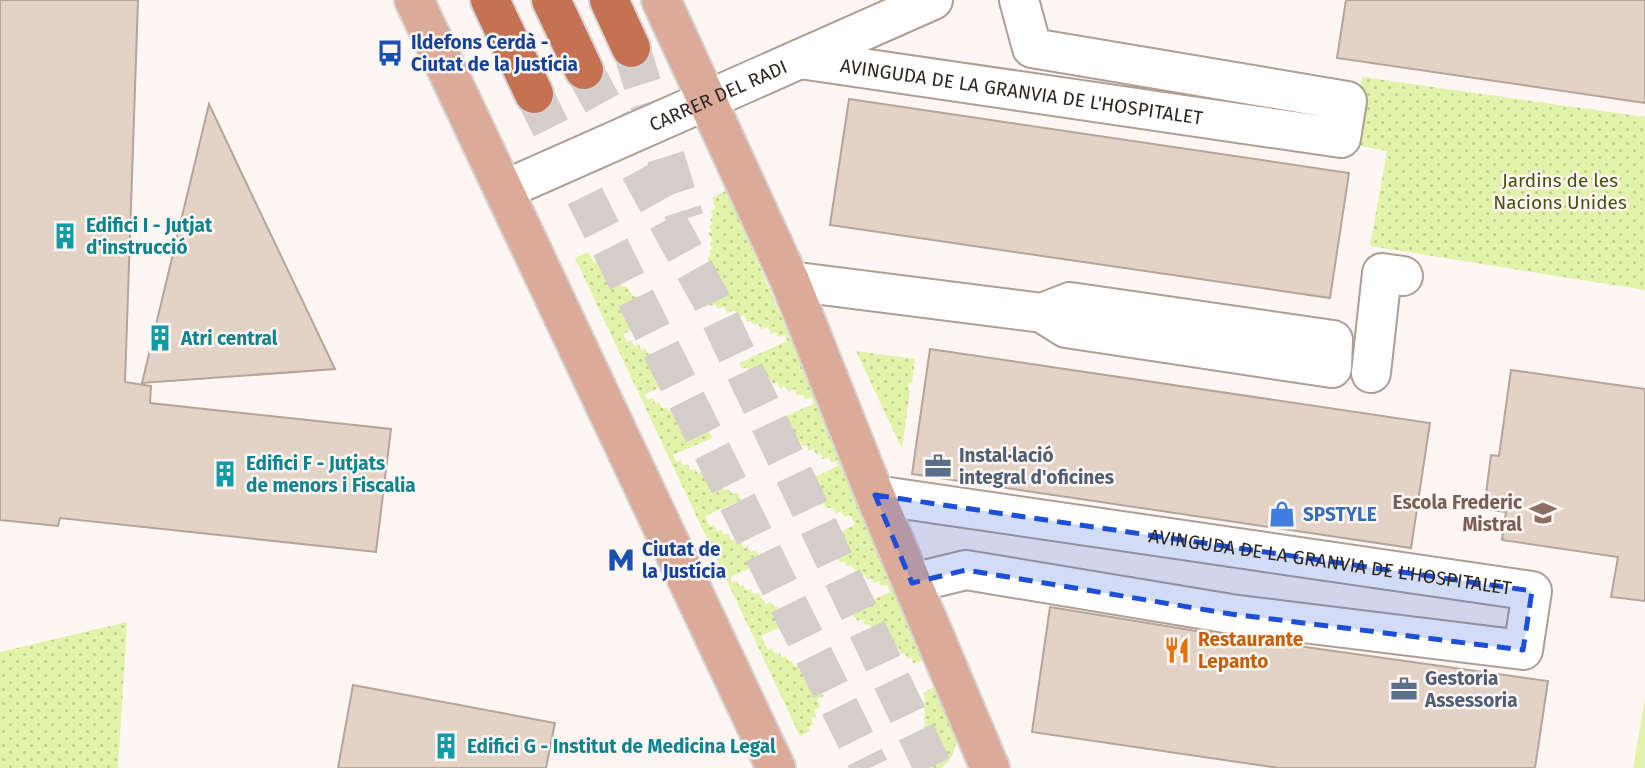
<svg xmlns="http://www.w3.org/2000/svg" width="1645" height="768" viewBox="0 0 1645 768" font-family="'Fira Sans',sans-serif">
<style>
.green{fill:url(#green-dots)}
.pitch{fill:#e1f2a9}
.building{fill:#e3d3c7;stroke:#b4a499;stroke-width:2}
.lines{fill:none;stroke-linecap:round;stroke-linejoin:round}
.highway-tunnel{stroke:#d4cdc9;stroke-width:38;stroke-dasharray:38 19;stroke-linecap:butt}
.minor-casing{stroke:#ae9e93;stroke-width:42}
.major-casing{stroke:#d5d4d3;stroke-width:42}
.highway-casing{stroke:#d5d4d3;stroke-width:42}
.minor{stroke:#fff;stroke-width:38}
.major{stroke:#dcaa98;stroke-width:38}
.highway{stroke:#c47154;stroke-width:38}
.marked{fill:#1d4ed8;fill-opacity:0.2;stroke:#1d4ed8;stroke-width:5;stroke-dasharray:14 9;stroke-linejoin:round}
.labels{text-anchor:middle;stroke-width:5;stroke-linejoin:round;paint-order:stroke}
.transit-label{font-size:19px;font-weight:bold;fill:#164399;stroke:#fdf6f2;text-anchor:start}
.street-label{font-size:19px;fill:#2e2823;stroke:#fdf6f2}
.park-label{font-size:19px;fill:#47530c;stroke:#fdf6f2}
.culture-label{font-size:19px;font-weight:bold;fill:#0d838f;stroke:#fdf6f2;text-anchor:start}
.service-label{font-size:19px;font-weight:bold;fill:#4e5e75;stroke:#fdf6f2;text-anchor:start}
.education-label{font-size:19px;font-weight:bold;fill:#785e54;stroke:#fdf6f2;text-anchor:end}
.shop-label{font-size:19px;font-weight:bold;fill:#366cbe;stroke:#fdf6f2;text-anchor:start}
.food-label{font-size:19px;font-weight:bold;fill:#c56008;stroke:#fdf6f2;text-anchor:start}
</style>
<defs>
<pattern id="green-dots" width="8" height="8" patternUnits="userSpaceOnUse" patternTransform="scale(1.75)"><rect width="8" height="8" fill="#e1f2a9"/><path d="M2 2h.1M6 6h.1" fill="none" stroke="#c1d091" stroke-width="1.8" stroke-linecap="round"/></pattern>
</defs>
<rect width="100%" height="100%" fill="#fdf6f2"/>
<path class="green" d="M1362,77L1645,117V290L1370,246L1387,151L1351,144Z
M726,191C797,345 856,504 924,659L914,664L911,657L907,658L905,653L901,654L898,647L895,648L893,642L888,643L887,638H884L882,632L879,633L876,627L872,629L869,624L865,625L862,619L858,621L849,611L890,592L887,585L881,586L879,581L874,583L871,578L867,580L865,574L860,576L851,565L847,566L844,561L840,563L837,557L833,559L831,553L825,555L823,548L815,552L811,545L855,525L850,515L844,517L841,511L836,514L833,507L826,509L823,503L819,505L816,499L811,501L808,495L802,497L799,492L795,494L792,488L838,466L836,461L831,463L829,457L823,459L820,453L816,455L814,449L809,451L807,445L802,446L800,441L794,443L791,437L786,439L783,433L777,435L774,430L768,432L765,425L814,404L812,397L805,399L803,394L797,396L795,389L788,392L785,386L780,388L777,382L773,384L770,378L765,381L762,374L756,376L754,372L750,373L747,367L742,369L739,363L787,341L785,335L778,337L776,332L771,334L768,327L761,329L758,323L753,325L751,321L747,322L744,315L737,318L734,310L727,313L724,306L718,309L715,304L710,306L705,297L709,294L705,288L708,286L705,280L709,279L706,271L709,269L708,257L711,255L709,251L713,249L709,243L713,240L708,233L712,231L709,226L713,224L710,219L713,216L711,211L715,209L713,197Z
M588,252L594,262L597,261L600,267L604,266L607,272L609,270L613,277L615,276L622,287L626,286L634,297L637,296L640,302L642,301L646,307L649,305L652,311L657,309L661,316L623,334L627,342L631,340L634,346L639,344L641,350L645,348L648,354L653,353L656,359L661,357L663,362L666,361L669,367L674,365L676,371L682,369L684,376L645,394L647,400L653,398L655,404L659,402L662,408L667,407L669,412L673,410L676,416L681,415L684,421L689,419L691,424L695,423L697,428L701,427L705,433L709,431L712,438L673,455L676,462L681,460L683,466L688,464L690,470L695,469L698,474L702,472L710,483L715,482L718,487L722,486L725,491L729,489L732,494L737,492L741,500L705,516L710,527L714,525L717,531L722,530L724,535L728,533L731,540L734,539L737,544L741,542L744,548L748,546L751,552L756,550L758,555L763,553L767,561L730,577L732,582L737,581L739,586L744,585L746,591L751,589L753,594L758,593L766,604L771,602L774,607L778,606L781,611L785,609L788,614L793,612L797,620L761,636L768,650L772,648L775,654L779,652L782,658L786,656L789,662L792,661L795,667L800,665L802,671L806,669L809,674L814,672L817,678L821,675L827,687L821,690L824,696L817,699L820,707L814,710L817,716L811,718L814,724L808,727L810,731L800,736L575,258Z
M856,351L915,359L912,383L909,382L908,390H910L902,449Z
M127,622L118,768H0V652Z
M936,686C948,714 971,745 941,768H924L923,765L927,763L924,757L927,755L924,748L927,746L923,740L926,738L923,733L926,731L923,726L926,725L923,717L925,716L923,703L926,701L923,693Z"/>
<path class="pitch" d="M1645,699V768H1633Z"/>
<path class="building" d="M0,0H138L125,382L151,386L150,403L391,429L376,552L60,518L58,526L0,520Z
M1346,0H1645V103L1337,58Z
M849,99L1349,173L1330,298L830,225Z
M209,104L241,172L335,369L142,383Z
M930,349L1430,423L1411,548L912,474Z
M1511,370L1645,389V601L1611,597L1618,557L1502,540L1506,512L1484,509L1491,455L1499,456Z
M1050,607L1227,636L1548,681L1535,768H1279L1032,732Z
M353,685L555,723L546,768H338Z"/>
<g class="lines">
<path class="highway-tunnel" d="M631,48L685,219
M584,70L710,298L933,768
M534,94L870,768"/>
<g class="minor-casing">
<g id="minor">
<path id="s1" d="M800,59L1341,138L1347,101L1032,48L1019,0"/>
<path id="s2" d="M504,190L933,0"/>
<path d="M790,281L1042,313L1066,328L1332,368L1333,340L1070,302L1042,313"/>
<path d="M1371,373L1382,273L1403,276"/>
<path id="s3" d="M875,495L1532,591L1523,650L1231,614L966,570L912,583"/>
</g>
</g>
<g class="major-casing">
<path id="major" d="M414,0L776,768
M661,0L790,281L875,495L990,768"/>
</g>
<g class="highway-casing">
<path id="highway" d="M490,0L534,94
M551,0L584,70
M609,0L631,48"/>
</g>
<use href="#minor" class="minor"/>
<use href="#major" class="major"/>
<use href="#highway" class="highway"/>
</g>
<path class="marked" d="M875,495L1532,591L1523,650L1231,614L966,570L912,583Z"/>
<defs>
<g id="bus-bare" transform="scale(2.1)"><path d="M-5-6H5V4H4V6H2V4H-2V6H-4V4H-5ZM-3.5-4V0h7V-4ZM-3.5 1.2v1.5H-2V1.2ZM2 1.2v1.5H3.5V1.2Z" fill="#1a4fb4" stroke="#fdf6f2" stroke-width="2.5" paint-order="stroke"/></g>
<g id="building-bare" transform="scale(2.1)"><path d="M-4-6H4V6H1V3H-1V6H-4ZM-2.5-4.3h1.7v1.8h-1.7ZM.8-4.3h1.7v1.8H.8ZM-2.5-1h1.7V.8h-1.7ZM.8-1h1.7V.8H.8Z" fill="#0f9aa8" stroke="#fdf6f2" stroke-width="2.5" paint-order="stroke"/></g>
<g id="office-bare" transform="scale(2.1)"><path d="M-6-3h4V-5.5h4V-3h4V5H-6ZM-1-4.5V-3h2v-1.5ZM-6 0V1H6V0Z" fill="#5c6f8a" stroke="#fdf6f2" stroke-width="2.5" paint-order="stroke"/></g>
<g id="school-bare" transform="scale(2.1)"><path d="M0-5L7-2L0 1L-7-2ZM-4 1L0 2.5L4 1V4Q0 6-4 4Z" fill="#8d6e63" stroke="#fdf6f2" stroke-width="2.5" paint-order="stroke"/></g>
<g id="shop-bare" transform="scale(2.1)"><path d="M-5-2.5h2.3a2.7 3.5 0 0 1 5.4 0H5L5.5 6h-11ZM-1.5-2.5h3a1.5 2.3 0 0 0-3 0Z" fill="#3f7fe0" stroke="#fdf6f2" stroke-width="2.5" paint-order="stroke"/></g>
<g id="metro-bare" transform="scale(2.1)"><path d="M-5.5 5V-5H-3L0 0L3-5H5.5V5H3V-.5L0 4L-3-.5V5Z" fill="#1a4fb4" stroke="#fdf6f2" stroke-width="2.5" paint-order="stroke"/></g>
<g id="restaurant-bare" transform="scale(2.1)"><path d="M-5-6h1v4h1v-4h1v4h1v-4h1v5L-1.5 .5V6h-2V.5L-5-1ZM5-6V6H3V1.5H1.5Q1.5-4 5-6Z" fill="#e8710a" stroke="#fdf6f2" stroke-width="2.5" paint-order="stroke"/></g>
</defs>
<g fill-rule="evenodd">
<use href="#bus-bare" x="390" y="53"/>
<use href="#building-bare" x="65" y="236"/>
<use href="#building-bare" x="160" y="338"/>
<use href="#office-bare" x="938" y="466"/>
<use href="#building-bare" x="225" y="474"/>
<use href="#school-bare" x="1543" y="513"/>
<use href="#shop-bare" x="1282" y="514"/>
<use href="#metro-bare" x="621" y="560"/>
<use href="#restaurant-bare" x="1177" y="650"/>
<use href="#office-bare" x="1404" y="689"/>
<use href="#building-bare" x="446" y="746"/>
</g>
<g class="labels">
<g class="transit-label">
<text x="411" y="49">Ildefons Cerdà -<tspan x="411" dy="22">Ciutat de la Justícia</tspan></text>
<text x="642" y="556">Ciutat de<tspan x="642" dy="22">la Justícia</tspan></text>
</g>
<g class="street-label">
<text dy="7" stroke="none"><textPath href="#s1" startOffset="224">AVINGUDA DE LA GRANVIA DE L'HOSPITALET</textPath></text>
<text dy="7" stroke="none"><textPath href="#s2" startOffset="234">CARRER DEL RADI</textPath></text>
<text dy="7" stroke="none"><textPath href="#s3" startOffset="460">AVINGUDA DE LA GRANVIA DE L'HOSPITALET</textPath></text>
</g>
<g class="park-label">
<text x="1560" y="187">Jardins de les<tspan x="1560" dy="22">Nacions Unides</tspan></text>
</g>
<g class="culture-label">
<text x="86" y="232">Edifici I - Jutjat<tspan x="86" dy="22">d'instrucció</tspan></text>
<text x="181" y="345">Atri central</text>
<text x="246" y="470">Edifici F - Jutjats<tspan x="246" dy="22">de menors i Fiscalia</tspan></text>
<text x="467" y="753">Edifici G - Institut de Medicina Legal</text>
</g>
<g class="service-label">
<text x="959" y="462">Instal·lació<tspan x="959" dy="22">integral d'oficines</tspan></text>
<text x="1425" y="685">Gestoria<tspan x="1425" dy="22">Assessoria</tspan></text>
</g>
<g class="education-label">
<text x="1522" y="509">Escola Frederic<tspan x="1522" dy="22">Mistral</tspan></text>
</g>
<g class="shop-label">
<text x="1303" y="521">SPSTYLE</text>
</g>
<g class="food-label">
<text x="1198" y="646">Restaurante<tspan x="1198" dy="22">Lepanto</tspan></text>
</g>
</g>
</svg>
